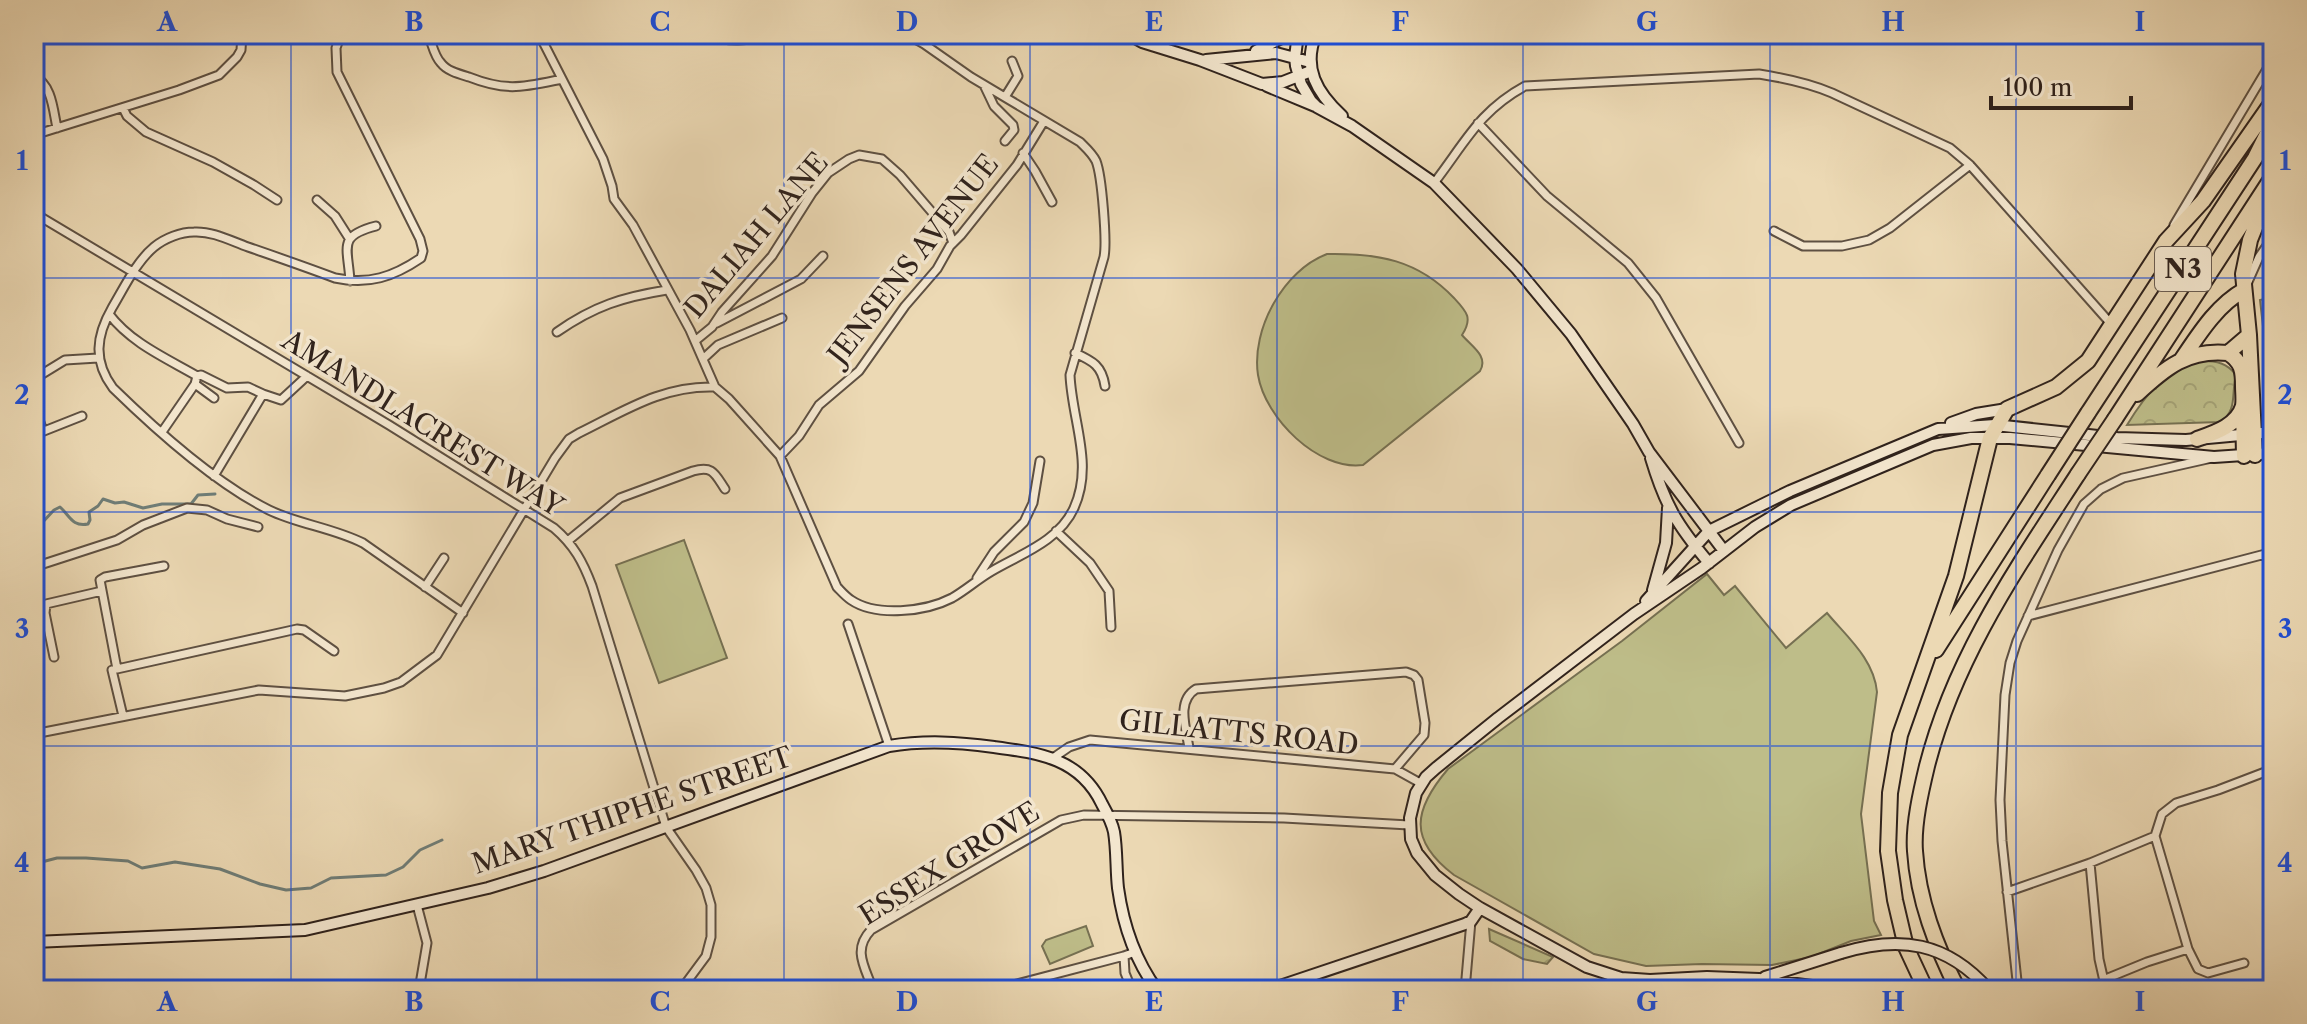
<svg xmlns="http://www.w3.org/2000/svg" width="2307" height="1024" viewBox="0 0 2307 1024" font-family="'Libre Caslon Text',serif">
<style>
.forest{fill:url(#forest-crowns);stroke:#767052;stroke-width:2}
.garden{fill:#bebd89;stroke:#767052;stroke-width:2}
.lines{fill:none;stroke-linecap:round;stroke-linejoin:round}
.stream{stroke:#6f7d77;stroke-width:3}
.street-casing{stroke:#5e5042;stroke-width:11}
.secondary-casing{stroke:#2f221c;stroke-width:14}
.highway-casing{stroke:#2f221c;stroke-width:18}
.street{stroke:#f3e6ce;stroke-width:7}
.secondary{stroke:#f3e6ce;stroke-width:10}
.highway{stroke:#ecd9b4;stroke-width:14}
.secondary-bridge-casing{stroke:#2f221c;stroke-width:14;stroke-linecap:butt}
.highway-bridge-casing{stroke:#2f221c;stroke-width:18;stroke-linecap:butt}
.secondary-bridge{stroke:#f3e6ce;stroke-width:10}
.highway-bridge{stroke:#ecd9b4;stroke-width:14}
.grid{fill:none;stroke:#1d4ed8;stroke-width:2;stroke-opacity:0.55}
.labels{text-anchor:middle;stroke-width:7;stroke-linejoin:round;paint-order:stroke}
.shield{fill:#f3e6ce;stroke:#6a5d51;stroke-width:2}
.shield-label{font-size:26px;font-weight:bold;fill:#2f221c}
.street-label{font-size:28px;fill:#2f221c;stroke:#f3e6ce}
.neatline{fill:none;stroke:#1d4ed8;stroke-width:3}
.grid-label{font-size:26px;text-anchor:middle;font-weight:bold;fill:#1d4ed8}
</style>
<defs>
<pattern id="forest-crowns" width="20" height="18" patternUnits="userSpaceOnUse" patternTransform="scale(2)"><rect width="20" height="18" fill="#bebd89"/><path d="M2 6a3 3 0 1 1 6 0M12 15a3 3 0 1 1 6 0" fill="none" stroke="#a4a276"/></pattern>
</defs>
<rect width="100%" height="100%" fill="#ecd9b4"/>
<filter id="stains"><feTurbulence type="fractalNoise" baseFrequency=".0025" numOctaves="4"/><feColorMatrix values="0 0 0 0 .2 0 0 0 0 .09 0 0 0 0 .02 0 0 0 .5 -.17"/></filter>
<radialGradient id="worn" r=".72"><stop offset=".6" stop-color="#630" stop-opacity="0"/><stop offset="1" stop-color="#630" stop-opacity=".3"/></radialGradient>
<path class="forest" d="M2202,361C2217,361 2227,363 2236,375C2231,393 2238,411 2220,422L2127,425C2146,394 2165,369 2202,361Z
M1489,929L1553,957L1547,964L1523,959L1490,941Z"/>
<path class="garden" d="M1327,254C1378,253 1418,260 1454,298C1467,312 1473,318 1462,335C1471,346 1489,356 1480,371L1363,465C1318,471 1265,418 1258,375C1251,329 1284,270 1327,254Z
M2273,297V421L2266,417L2263,390L2268,370L2260,300Z
M684,540L727,658L659,683L616,565Z
M1707,574L1724,595L1735,586L1786,648L1827,613C1847,637 1874,659 1877,692L1861,814L1874,921L1881,935L1851,941L1811,957L1772,965L1702,964L1646,966L1594,954L1454,875C1408,840 1413,810 1448,769L1622,641Z
M1086,926L1093,946L1050,964L1042,946L1046,940Z"/>
<g class="lines">
<path class="stream" d="M1012,34L1018,41
M34,536L42,534L41,524L54,510L60,507C70,516 72,527 88,524L90,520L89,512L98,506L103,499L115,503L124,502L143,508L162,504H191L198,495L215,494
M34,864L57,858H86L128,861L142,868L175,862L220,869L260,884L286,890L311,888L331,878L386,875L403,867L420,850L442,840"/>
<g class="street-casing">
<path id="street" d="M341,34L336,48L337,72L420,239L423,251L421,258C393,277 369,285 335,278C306,267 277,257 248,247C231,241 213,231 194,232C181,232 165,238 154,247C136,262 124,288 112,308C96,336 93,361 113,388C155,429 217,484 269,510C298,524 333,528 363,543L463,613
M428,34C432,43 434,56 441,63C447,71 459,74 469,77C507,92 523,87 562,79
M539,34L603,159L612,186L614,199L633,225L690,330L715,387L729,399L780,456L837,587C841,591 845,596 851,600C876,617 925,612 952,598C966,590 978,579 992,571C1021,554 1059,541 1074,508C1094,464 1072,421 1070,375L1104,257C1107,242 1102,176 1096,161C1092,153 1086,148 1080,142L971,77L924,44L906,34
M711,34C730,46 760,37 782,34
M2255,34L2273,44
M34,76C52,85 53,109 57,128
M984,85L994,106L1013,125L1014,130L1005,141
M1005,97L1018,76L1012,61
M123,108L127,116L146,132L213,162L254,185L277,200
M1478,123L1547,196L1628,263L1656,298L1739,443
M34,135L179,90L219,75L237,57L241,50L242,34
M1023,153L1035,171L1052,202
M1434,183C1465,143 1479,111 1525,86L1759,74C1784,78 1809,83 1832,93L1950,148L1970,165L2112,325
M317,200L335,216L349,238
M34,213L389,425L554,528C574,545 583,562 592,586L666,827L696,870L706,888L711,905V937L706,956L686,983L678,990
M2174,225L2273,59
M1774,231L1803,246H1842L1869,240L1890,228L1970,165
M350,281C348,247 337,236 376,226
M2247,284L2259,257L2273,237
M109,314C131,343 166,358 197,376L195,384L162,432
M717,323L801,279L823,256
M557,332C594,306 623,297 667,290
M695,341L712,327L722,312L772,256L812,193L828,173L849,159L859,155L882,159L900,175L949,232L953,243
M1075,353C1093,361 1102,366 1105,386
M704,358L718,345L782,318
M197,376L201,375L227,388L248,387L263,394
M34,379L65,360L98,358
M195,384L214,398
M34,405L43,431
M34,435L82,416
M780,456L799,436L819,405L859,371L905,306L937,269L950,246L961,235L1017,165L1044,121
M214,476L263,394L281,400L307,376
M1056,531L1090,563L1109,591L1111,627
M569,540L620,498L693,471C713,465 715,474 725,489
M2266,554L2273,585
M164,566L105,577L100,580L117,669L297,629L304,630L334,651
M34,567L117,540L143,525L187,508L207,510L227,519L258,527
M977,578L994,552L1024,522L1033,503L1040,461
M425,587L444,558
M2028,616L2273,552
M848,624L889,746
M54,657L45,613L46,604L102,591
M34,665L37,664
M112,670L123,716
M34,734L259,690L345,696L384,688L401,682L437,655L555,458L569,439L579,433C624,411 663,385 715,387
M1189,748C1186,728 1176,701 1196,689L1406,672L1414,675L1418,680L1425,723L1424,735L1395,769
M1053,758L1069,747L1090,740L1395,769L1422,784
M2155,836L2188,949L2198,969L2208,973L2244,963
M2090,863L2099,959L2106,990
M2007,892L2090,863L2155,836L2162,814L2176,803L2218,790L2273,769
M417,905L427,943L419,990
M2103,980L2147,962L2188,949
M1764,982L1777,990
M873,990C865,967 852,950 871,930L1061,820L1084,815L1284,818L1409,825
M994,990L1124,956
M1132,990L1125,973L1124,956L1135,952
M1465,990L1471,921
M2018,990L2002,841L2000,800L2005,695L2010,663L2017,641L2058,550L2084,504L2101,489L2123,478L2212,458"/>
</g>
<g class="secondary-casing">
<path id="secondary" d="M1128,34L1142,42L1200,60L1262,84L1283,82L1311,71
M1298,34L1295,57L1296,66L1301,84L1311,101L1317,107L1352,126L1434,183L1517,269L1571,334L1633,424L1649,452L1724,551
M1316,34C1302,68 1317,93 1342,116
M1256,51L1289,34
M1206,60L1276,53L1310,62
M1267,86L1315,106
M1951,423L1976,414L2007,409
M1651,458C1665,505 1677,525 1709,563
M1653,590L1666,543L1668,508
M1646,601L1709,531L1790,491L1938,429L1995,425L2117,438L2186,440L2273,432
M34,942L305,930L488,888L544,871L889,746C925,740 958,742 994,747C1039,753 1080,758 1102,804C1107,813 1112,822 1114,832C1117,850 1116,870 1118,888C1123,924 1135,960 1157,990
M1765,977L1841,953
M1268,990L1465,924L1471,921L1480,908
M1843,990L1759,979L1707,977L1650,980L1621,978L1587,967L1480,908L1459,894L1435,875L1417,853L1411,839L1410,818L1416,793L1426,777L1436,768L1498,718L1634,614L1702,568L1755,527L1791,505L1933,445L1971,438H2010L2214,457L2273,453"/>
</g>
<g class="highway-casing">
<path id="highway" d="M2182,359C2199,334 2217,305 2244,290
M2137,394C2166,368 2187,349 2228,353L2249,335
M2243,408L2244,456
M2088,413L2255,158L2273,122
M2115,419L2273,176
M2197,439C2214,433 2237,426 2243,406C2244,400 2243,392 2243,386C2243,371 2242,362 2228,353
M2255,455L2249,335L2243,274L2250,240L2270,190
M1936,650L2048,475
M1926,990L1906,947L1895,900L1888,851L1890,793L1900,735L1956,576L1990,438L2007,409L2056,387L2088,361L2166,241L2203,201L2273,101
M1958,990C1936,946 1918,900 1915,851C1913,825 1921,791 1927,766C1955,656 2017,568 2078,474"/>
</g>
<use href="#street" class="street"/>
<use href="#secondary" class="secondary"/>
<use href="#highway" class="highway"/>
<g class="secondary-bridge-casing">
<path id="secondary-bridge" d="M1841,953C1900,935 1947,942 1989,990"/>
</g>
<g class="highway-bridge-casing">
<path id="highway-bridge" d="M2078,474L2115,419
M2048,475L2088,413"/>
</g>
<use href="#secondary-bridge" class="secondary-bridge"/>
<use href="#highway-bridge" class="highway-bridge"/>
</g>
<path class="grid" d="M291,34V990M537,34V990M784,34V990M1030,34V990M1277,34V990M1523,34V990M1770,34V990M2016,34V990M34,278H2273M34,512H2273M34,746H2273"/>
<g class="labels">
<rect class="shield" x="2155" y="247" width="56" height="44" rx="6"/>
<g class="shield-label">
<text x="2183" y="278">N3</text>
</g>
<g class="street-label">
<text transform="translate(756 235) rotate(-50)" y="10">DALIAH LANE</text>
<text transform="translate(913 259) rotate(-52)" y="10">JENSENS AVENUE</text>
<text transform="translate(423 423) rotate(32)" y="10">AMANDLACREST WAY</text>
<text transform="translate(1239 732) rotate(6)" y="10">GILLATTS ROAD</text>
<text transform="translate(632 810) rotate(-19)" y="10">MARY THIPHE STREET</text>
<text transform="translate(949 863) rotate(-32)" y="10">ESSEX GROVE</text>
</g>
</g>
<rect width="2307" height="1024" fill="none" stroke="#ecd9b4" stroke-width="88"/>
<path d="M1991 96v12h140v-12" fill="none" stroke="#2f221c" stroke-width="4"/>
<text x="2003" y="96" font-size="24" fill="#2f221c" stroke="#f3e6ce" stroke-width="6" paint-order="stroke">100 m</text>
<rect x="44" y="44" width="2219" height="936" class="neatline"/>
<g class="grid-label">
<text x="167" y="31">A</text>
<text x="414" y="31">B</text>
<text x="660" y="31">C</text>
<text x="907" y="31">D</text>
<text x="1154" y="31">E</text>
<text x="1400" y="31">F</text>
<text x="1647" y="31">G</text>
<text x="1893" y="31">H</text>
<text x="2140" y="31">I</text>
<text x="22" y="170">1</text>
<text x="2285" y="170">1</text>
<text x="22" y="404">2</text>
<text x="2285" y="404">2</text>
<text x="22" y="638">3</text>
<text x="2285" y="638">3</text>
<text x="22" y="872">4</text>
<text x="2285" y="872">4</text>
<text x="167" y="1011">A</text>
<text x="414" y="1011">B</text>
<text x="660" y="1011">C</text>
<text x="907" y="1011">D</text>
<text x="1154" y="1011">E</text>
<text x="1400" y="1011">F</text>
<text x="1647" y="1011">G</text>
<text x="1893" y="1011">H</text>
<text x="2140" y="1011">I</text>
</g>
<rect width="100%" height="100%" filter="url(#stains)"/>
<rect width="100%" height="100%" fill="url(#worn)"/>
</svg>
